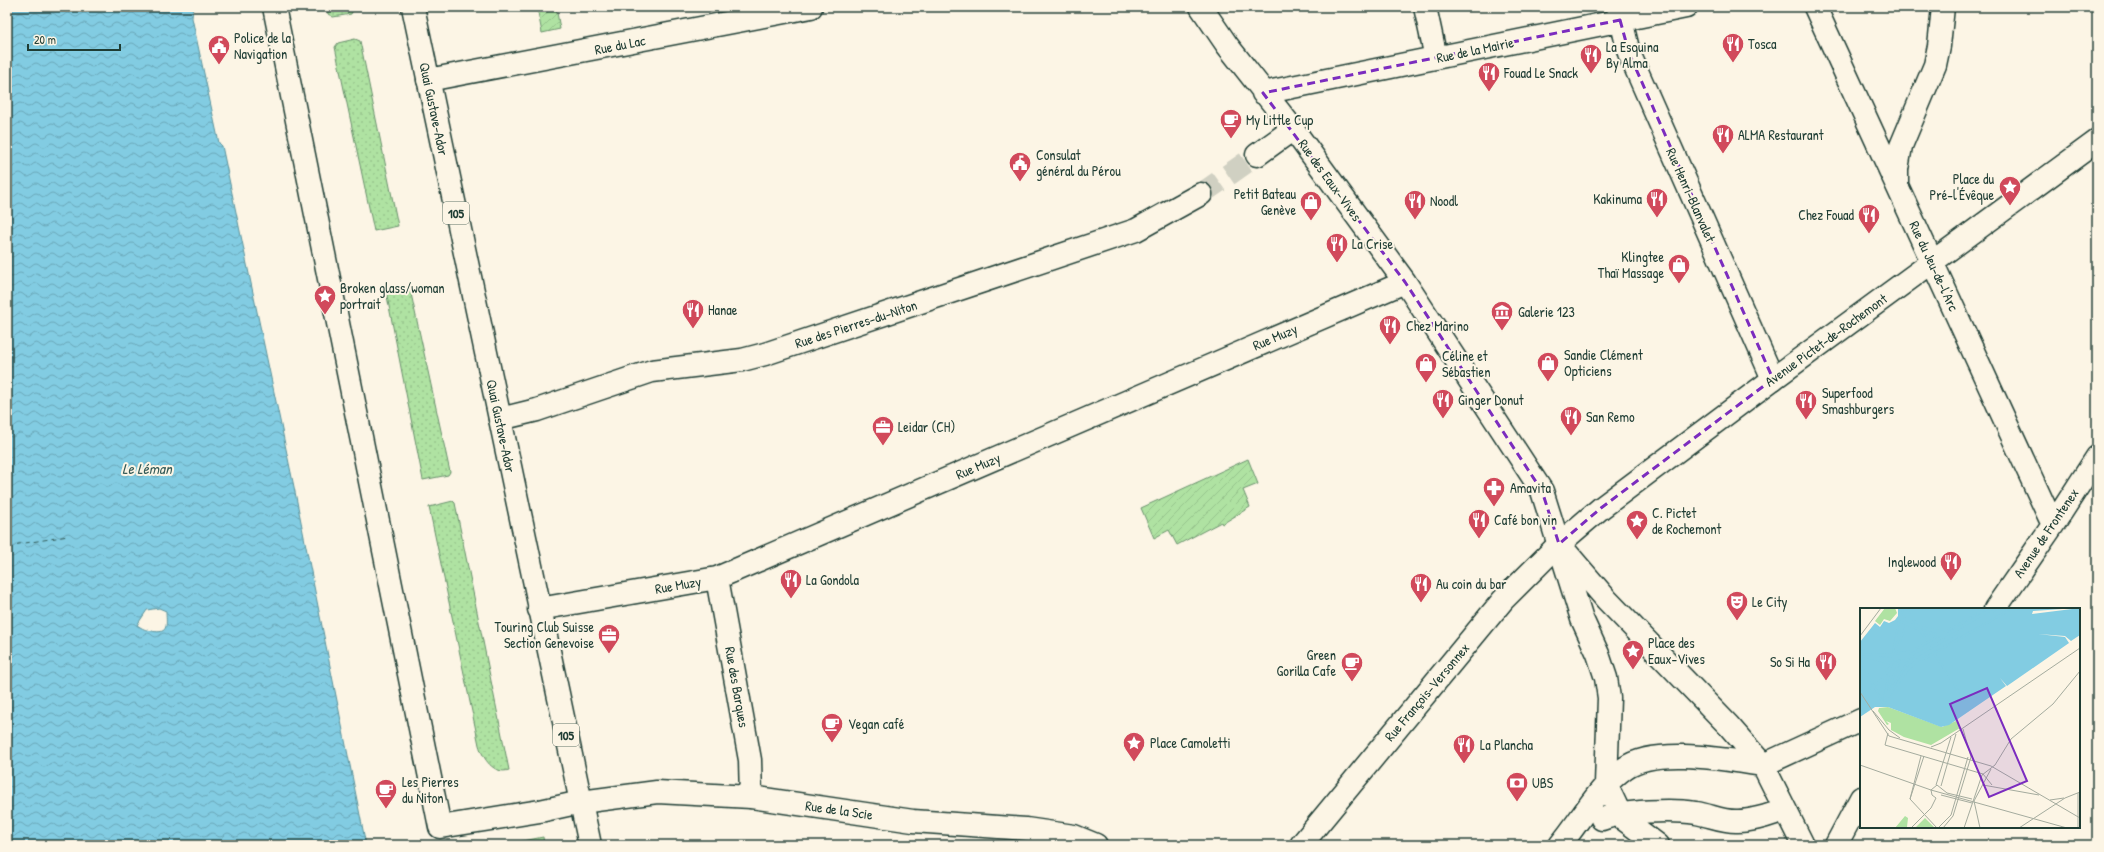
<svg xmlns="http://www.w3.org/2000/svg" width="2104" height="852" viewBox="0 0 2104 852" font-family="'Patrick Hand',sans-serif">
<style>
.grass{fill:url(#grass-dots);stroke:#67906b}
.park{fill:url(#park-tufts);stroke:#67906b}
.garden{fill:url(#garden-furrows);stroke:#67906b}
.water{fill:url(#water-waves);stroke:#5a939c;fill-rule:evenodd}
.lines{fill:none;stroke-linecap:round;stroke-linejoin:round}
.ferry{stroke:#335a57;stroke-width:1;stroke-dasharray:5 4;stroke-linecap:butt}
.minor-tunnel{stroke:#d0d0c2;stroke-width:22;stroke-dasharray:22 11;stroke-linecap:butt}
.minor-casing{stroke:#1f3d34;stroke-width:25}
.major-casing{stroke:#1f3d34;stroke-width:25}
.minor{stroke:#fcf5e5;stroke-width:22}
.major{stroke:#fcf5e5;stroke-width:22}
.marked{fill:none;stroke:#7b2cbf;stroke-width:3;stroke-dasharray:8 5;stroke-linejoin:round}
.labels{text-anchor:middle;stroke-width:4;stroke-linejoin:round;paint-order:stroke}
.shield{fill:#fcf5e5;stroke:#617469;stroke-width:1}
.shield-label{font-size:13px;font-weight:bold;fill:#1f3d34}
.poi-label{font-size:14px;fill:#1f3d34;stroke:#fcf5e5;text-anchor:start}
.street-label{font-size:14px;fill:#1f3d34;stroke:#fcf5e5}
.water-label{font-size:15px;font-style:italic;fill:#335a57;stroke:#fcf5e5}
.inset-river{fill:none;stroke:#82cce2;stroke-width:2}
.inset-road{fill:none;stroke:#a4ab9e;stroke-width:1}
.view{fill:#7b2cbf;fill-opacity:0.15;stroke:#7b2cbf;stroke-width:2}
.inset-edge{fill:none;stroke:#1f3d34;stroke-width:2}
</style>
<defs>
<pattern id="grass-dots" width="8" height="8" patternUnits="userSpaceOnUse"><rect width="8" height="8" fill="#afe2a2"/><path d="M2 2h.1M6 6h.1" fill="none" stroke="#96c38c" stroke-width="1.8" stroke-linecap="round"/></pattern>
<pattern id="park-tufts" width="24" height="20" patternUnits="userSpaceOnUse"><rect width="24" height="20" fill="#afe2a2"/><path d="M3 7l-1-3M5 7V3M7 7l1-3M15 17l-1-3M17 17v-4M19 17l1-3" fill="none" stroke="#96c38c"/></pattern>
<pattern id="garden-furrows" width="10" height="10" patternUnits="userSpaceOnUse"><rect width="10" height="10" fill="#afe2a2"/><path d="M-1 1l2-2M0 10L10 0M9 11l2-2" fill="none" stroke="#96c38c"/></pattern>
<pattern id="water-waves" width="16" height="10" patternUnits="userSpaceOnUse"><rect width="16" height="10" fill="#82cce2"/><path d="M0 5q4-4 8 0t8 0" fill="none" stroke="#6aa7b8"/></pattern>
</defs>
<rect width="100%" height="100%" fill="#fcf5e5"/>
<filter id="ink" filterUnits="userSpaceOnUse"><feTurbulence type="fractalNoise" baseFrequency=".025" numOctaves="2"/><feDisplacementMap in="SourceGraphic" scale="8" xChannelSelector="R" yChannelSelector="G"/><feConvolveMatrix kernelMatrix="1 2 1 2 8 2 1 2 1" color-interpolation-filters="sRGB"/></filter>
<g filter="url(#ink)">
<path class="grass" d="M327,7H353V10L351,14L333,17L328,14Z
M355,39L360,41L398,226L374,231L335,47L338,43Z
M410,289L450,472L448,475L423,480L386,291Z
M453,501L455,503L509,770C494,775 483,759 479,745L429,507Z"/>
<path class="park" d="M543,837L544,845H504Z"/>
<path class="garden" d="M537,7H556L560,29L542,33Z
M1248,459L1258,484L1243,490L1250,507L1222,524L1221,522L1177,545L1169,530L1154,538L1141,508Z"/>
<path class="water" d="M7,7H193L192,18L219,143L222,146L294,487L366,845H7ZM159,608L166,611C166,623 170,635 152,631C145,630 143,629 137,625L147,610Z"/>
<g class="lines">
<path class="ferry" d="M7,546L68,536"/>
<path class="minor-tunnel" d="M1201,194L1257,155"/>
<g class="minor-casing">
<path id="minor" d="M274,7L440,827L540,811L581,802
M1201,7L1227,45L1293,129L1405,282L1542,491L1582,619L1598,654L1606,678L1609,698L1606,784L1622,818L1658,845
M1425,7L1436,58
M1618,7L1629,53L1773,379
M1815,7L2053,525
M428,80L811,7
M1263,93L1686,7
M1257,155L1293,129
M1897,184V169L1901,146L1935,65L1939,46L1943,7
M500,419L537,410L652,371L742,360L765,354L1136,230L1201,194
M1565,551L1607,600L1729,726L1763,765L1803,845
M717,578L750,760L751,797
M539,609L717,578L1405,282
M1995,609L2053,525L2097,457
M1763,765L1861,720
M1602,819C1623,811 1673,809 1696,813C1710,815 1723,822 1738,821C1754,821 1769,815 1785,810
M1560,845C1581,820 1598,787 1625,768C1655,746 1728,760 1763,765
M1836,845L1861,798"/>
</g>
<g class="major-casing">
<path id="major" d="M413,7L590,845
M581,802L657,792L751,797L913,821L1026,829L1074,836L1096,845
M1301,845L1503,600L1559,544L1601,508L1773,379L2097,141"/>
</g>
<use href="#minor" class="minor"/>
<use href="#major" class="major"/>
</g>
</g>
<path class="marked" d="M1620,20L1629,53L1773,379L1601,508L1559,544L1542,491L1405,282L1263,93Z"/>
<defs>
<g id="restaurant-pin" transform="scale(1.15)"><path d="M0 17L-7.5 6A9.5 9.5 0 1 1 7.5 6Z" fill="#d1495b" stroke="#fcf5e5"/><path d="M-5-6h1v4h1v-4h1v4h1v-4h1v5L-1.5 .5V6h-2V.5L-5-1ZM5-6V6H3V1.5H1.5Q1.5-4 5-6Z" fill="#fff"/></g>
<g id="civic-pin" transform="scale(1.15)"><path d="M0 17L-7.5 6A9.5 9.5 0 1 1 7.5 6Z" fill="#d1495b" stroke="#fcf5e5"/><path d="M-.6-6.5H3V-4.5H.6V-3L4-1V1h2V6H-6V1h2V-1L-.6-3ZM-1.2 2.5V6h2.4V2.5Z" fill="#fff"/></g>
<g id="cafe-pin" transform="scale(1.15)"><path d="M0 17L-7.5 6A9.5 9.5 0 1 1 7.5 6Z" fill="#d1495b" stroke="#fcf5e5"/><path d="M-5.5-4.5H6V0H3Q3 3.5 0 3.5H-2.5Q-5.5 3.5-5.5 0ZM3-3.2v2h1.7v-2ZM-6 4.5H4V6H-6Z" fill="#fff"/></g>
<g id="sight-pin" transform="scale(1.15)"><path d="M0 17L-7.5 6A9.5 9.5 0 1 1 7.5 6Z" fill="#d1495b" stroke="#fcf5e5"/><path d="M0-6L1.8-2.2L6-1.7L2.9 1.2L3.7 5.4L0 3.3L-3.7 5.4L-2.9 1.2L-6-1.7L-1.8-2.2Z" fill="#fff"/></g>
<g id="shop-pin" transform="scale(1.15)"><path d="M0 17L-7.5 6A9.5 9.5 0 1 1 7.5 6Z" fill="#d1495b" stroke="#fcf5e5"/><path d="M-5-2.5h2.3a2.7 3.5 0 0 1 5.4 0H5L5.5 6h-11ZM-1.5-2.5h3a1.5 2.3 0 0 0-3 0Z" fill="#fff"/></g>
<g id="museum-pin" transform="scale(1.15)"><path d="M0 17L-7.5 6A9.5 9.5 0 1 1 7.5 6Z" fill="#d1495b" stroke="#fcf5e5"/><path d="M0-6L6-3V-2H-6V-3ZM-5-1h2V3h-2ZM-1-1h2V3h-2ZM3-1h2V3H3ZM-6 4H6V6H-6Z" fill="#fff"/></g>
<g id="office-pin" transform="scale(1.15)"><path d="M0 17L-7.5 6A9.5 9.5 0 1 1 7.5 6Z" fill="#d1495b" stroke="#fcf5e5"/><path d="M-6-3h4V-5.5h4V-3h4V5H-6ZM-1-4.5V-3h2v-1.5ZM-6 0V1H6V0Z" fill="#fff"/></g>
<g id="pharmacy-pin" transform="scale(1.15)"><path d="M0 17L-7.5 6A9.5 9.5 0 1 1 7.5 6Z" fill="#d1495b" stroke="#fcf5e5"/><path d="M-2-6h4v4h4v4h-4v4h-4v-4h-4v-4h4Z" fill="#fff"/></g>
<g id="theatre-pin" transform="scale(1.15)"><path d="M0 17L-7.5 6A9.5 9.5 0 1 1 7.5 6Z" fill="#d1495b" stroke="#fcf5e5"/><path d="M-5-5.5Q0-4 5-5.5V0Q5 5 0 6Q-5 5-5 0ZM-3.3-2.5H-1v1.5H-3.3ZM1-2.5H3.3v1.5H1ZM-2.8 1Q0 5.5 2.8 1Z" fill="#fff"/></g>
<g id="bank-pin" transform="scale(1.15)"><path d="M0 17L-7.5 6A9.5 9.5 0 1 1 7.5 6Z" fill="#d1495b" stroke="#fcf5e5"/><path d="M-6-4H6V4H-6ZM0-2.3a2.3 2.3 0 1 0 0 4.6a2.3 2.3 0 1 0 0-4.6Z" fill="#fff"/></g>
</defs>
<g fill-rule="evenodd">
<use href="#restaurant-pin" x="1733" y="44"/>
<use href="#civic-pin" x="219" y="46"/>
<use href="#restaurant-pin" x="1591" y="55"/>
<use href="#restaurant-pin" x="1489" y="73"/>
<use href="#cafe-pin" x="1231" y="120"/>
<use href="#restaurant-pin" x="1723" y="135"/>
<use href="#civic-pin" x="1020" y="163"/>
<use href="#sight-pin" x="2010" y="187"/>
<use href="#restaurant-pin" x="1657" y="199"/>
<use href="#restaurant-pin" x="1415" y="201"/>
<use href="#shop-pin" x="1311" y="202"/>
<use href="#restaurant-pin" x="1869" y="215"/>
<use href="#restaurant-pin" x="1337" y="244"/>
<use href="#shop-pin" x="1679" y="265"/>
<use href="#sight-pin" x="325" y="296"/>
<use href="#restaurant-pin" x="693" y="310"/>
<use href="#museum-pin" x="1502" y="312"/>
<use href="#restaurant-pin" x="1390" y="326"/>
<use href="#shop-pin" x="1548" y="363"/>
<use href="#shop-pin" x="1426" y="364"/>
<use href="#restaurant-pin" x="1443" y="400"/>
<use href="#restaurant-pin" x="1806" y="401"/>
<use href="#restaurant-pin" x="1571" y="417"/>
<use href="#office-pin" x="883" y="427"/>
<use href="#pharmacy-pin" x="1494" y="488"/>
<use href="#restaurant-pin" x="1479" y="520"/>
<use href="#sight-pin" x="1637" y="521"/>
<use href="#restaurant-pin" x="1951" y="562"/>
<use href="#restaurant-pin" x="791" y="580"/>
<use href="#restaurant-pin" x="1421" y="584"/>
<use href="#theatre-pin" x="1737" y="602"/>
<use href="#office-pin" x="609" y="635"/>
<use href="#sight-pin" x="1633" y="651"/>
<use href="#restaurant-pin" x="1826" y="662"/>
<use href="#cafe-pin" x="1352" y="663"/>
<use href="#cafe-pin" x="832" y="724"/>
<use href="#sight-pin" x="1134" y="743"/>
<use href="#restaurant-pin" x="1464" y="745"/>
<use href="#bank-pin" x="1517" y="783"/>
<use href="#cafe-pin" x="386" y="790"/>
</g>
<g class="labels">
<g class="shield">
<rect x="443" y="202" width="26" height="22" rx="3"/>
<rect x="553" y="724" width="26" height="22" rx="3"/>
</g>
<g class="shield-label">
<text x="456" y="218">105</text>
<text x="566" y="740">105</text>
</g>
<g class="poi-label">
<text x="234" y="43">Police de la<tspan x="234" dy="16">Navigation</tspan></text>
<text x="1748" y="49">Tosca</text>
<text x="1606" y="52">La Esquina<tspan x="1606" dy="16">By Alma</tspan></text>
<text x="1504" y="78">Fouad Le Snack</text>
<text x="1246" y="125">My Little Cup</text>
<text x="1738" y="140">ALMA Restaurant</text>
<text x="1036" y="160">Consulat<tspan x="1036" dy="16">général du Pérou</tspan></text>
<text x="1994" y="184" text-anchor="end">Place du<tspan x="1994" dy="16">Pré-l'Évêque</tspan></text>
<text x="1296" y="199" text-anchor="end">Petit Bateau<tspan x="1296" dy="16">Genève</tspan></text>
<text x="1642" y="204" text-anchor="end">Kakinuma</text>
<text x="1430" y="206">Noodl</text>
<text x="1854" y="220" text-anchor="end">Chez Fouad</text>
<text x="1352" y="249">La Crise</text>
<text x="1664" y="262" text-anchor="end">Klingtee<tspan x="1664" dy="16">Thaï Massage</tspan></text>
<text x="340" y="293">Broken glass/woman<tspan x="340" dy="16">portrait</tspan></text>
<text x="708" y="315">Hanae</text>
<text x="1518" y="317">Galerie 123</text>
<text x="1406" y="331">Chez Marino</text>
<text x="1564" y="360">Sandie Clément<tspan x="1564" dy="16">Opticiens</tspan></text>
<text x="1442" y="361">Céline et<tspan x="1442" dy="16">Sébastien</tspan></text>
<text x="1822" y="398">Superfood<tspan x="1822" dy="16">Smashburgers</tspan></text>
<text x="1458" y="405">Ginger Donut</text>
<text x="1586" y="422">San Remo</text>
<text x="898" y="432">Leidar (CH)</text>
<text x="1510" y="493">Amavita</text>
<text x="1652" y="518">C. Pictet<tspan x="1652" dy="16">de Rochemont</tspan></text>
<text x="1494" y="525">Café bon vin</text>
<text x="1936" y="567" text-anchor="end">Inglewood</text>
<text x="806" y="585">La Gondola</text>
<text x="1436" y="589">Au coin du bar</text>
<text x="1752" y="607">Le City</text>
<text x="594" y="632" text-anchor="end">Touring Club Suisse<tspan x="594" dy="16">Section Genevoise</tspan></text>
<text x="1648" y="648">Place des<tspan x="1648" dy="16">Eaux-Vives</tspan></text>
<text x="1336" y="660" text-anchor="end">Green<tspan x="1336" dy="16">Gorilla Cafe</tspan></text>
<text x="1810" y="667" text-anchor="end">So Si Ha</text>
<text x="848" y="729">Vegan café</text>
<text x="1150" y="748">Place Camoletti</text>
<text x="1480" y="750">La Plancha</text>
<text x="402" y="787">Les Pierres<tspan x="402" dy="16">du Niton</tspan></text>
<text x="1532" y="788">UBS</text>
</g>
<g class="street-label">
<text transform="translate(620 45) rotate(-11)" y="5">Rue du Lac</text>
<text transform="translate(1475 50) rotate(-12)" y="5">Rue de la Mairie</text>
<text transform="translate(434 109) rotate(78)" y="5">Quai Gustave-Ador</text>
<text transform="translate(1330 180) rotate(54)" y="5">Rue des Eaux-Vives</text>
<text transform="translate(1691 195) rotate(66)" y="5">Rue Henri-Blanvalet</text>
<text transform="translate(1934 266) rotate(65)" y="5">Rue du Jeu-de-l'Arc</text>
<text transform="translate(856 324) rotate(-18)" y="5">Rue des Pierres-du-Niton</text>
<text transform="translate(1275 337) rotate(-23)" y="5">Rue Muzy</text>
<text transform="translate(1826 340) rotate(-36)" y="5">Avenue Pictet-de-Rochemont</text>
<text transform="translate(501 426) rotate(78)" y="5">Quai Gustave-Ador</text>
<text transform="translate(978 466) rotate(-23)" y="5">Rue Muzy</text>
<text transform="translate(2046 533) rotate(-56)" y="5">Avenue de Frontenex</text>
<text transform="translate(678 585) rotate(-10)" y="5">Rue Muzy</text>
<text transform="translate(737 687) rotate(80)" y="5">Rue des Barques</text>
<text transform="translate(1427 692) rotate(-50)" y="5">Rue François-Versonnex</text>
<text transform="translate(839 810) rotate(8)" y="5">Rue de la Scie</text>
</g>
<g class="water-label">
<text x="147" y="474">Le Léman</text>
</g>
</g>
<g transform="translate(1860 608)">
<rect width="220" height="220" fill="#fcf5e5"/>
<path d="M25,0H35L37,5L30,13L24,11L20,17L15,13ZM28,99L82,119L96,113L100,120L71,137L44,129L31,122V115L26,113L29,116L27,117L18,103L19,100ZM45,208L48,210L47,219L35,220ZM65,210L75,220H55Z" fill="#afe2a2"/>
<path d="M38,0H217L173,3L172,6L220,0V27L211,33L205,28L178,26L205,29L209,35L147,78L140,70L146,78L89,117L81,119L28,99H15L0,109V34L15,15L20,19L24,13L29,15L35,12L38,8Z" fill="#82cce2"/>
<path class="inset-river" d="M46,0L67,33M39,13L66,25L83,28M43,14L86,27M49,16L87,25M74,45L105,93M0,46L28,47L52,43L127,0M0,47L28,55L64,51L153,0M10,47L32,48M52,47L135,0M7,48L27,53L55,48L139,0M11,48L27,51L49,47M35,48L52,45M32,50L39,13M0,52L23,95M34,81L47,61L61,48L146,0M4,86L22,71L31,58L46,17L42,0M26,90L45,59L60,46L143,0M24,91L31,55M24,93L37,59L53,45L133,0M23,96L48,62L62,49L149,0"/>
<path class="inset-road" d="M0,28L21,0M0,84L29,128L131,158L220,210M13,103L29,122L40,130M28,125L25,137L123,166M71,139L81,135L220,40M61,148L50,191L77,220M0,157L71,182L207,220M123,166L132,177M76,177L91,129M123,177L179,187M81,178L96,126M218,185V220M81,187L112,195M76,190L72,187L71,182L77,177L87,185L112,191M50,191L64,148M190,192L204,190M51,220L71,200L76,190M78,220L91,207L108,149M83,220L93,208L111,149L103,121M104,220L122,167L135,157L151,131L193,96L220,63M120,220L114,193L131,161M159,220L205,190L220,184"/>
<path class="view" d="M127,80L167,173L129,189L90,96Z"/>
<rect width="220" height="220" class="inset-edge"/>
</g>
<rect width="2104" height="852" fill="none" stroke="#fcf5e5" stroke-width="24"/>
<rect x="12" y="12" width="2080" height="828" fill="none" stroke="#1f3d34" stroke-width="1.5" filter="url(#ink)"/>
<path d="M28 44v6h92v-6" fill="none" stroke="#1f3d34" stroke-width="2"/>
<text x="34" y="44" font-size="12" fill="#1f3d34" stroke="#fcf5e5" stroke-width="3" paint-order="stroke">20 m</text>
</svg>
